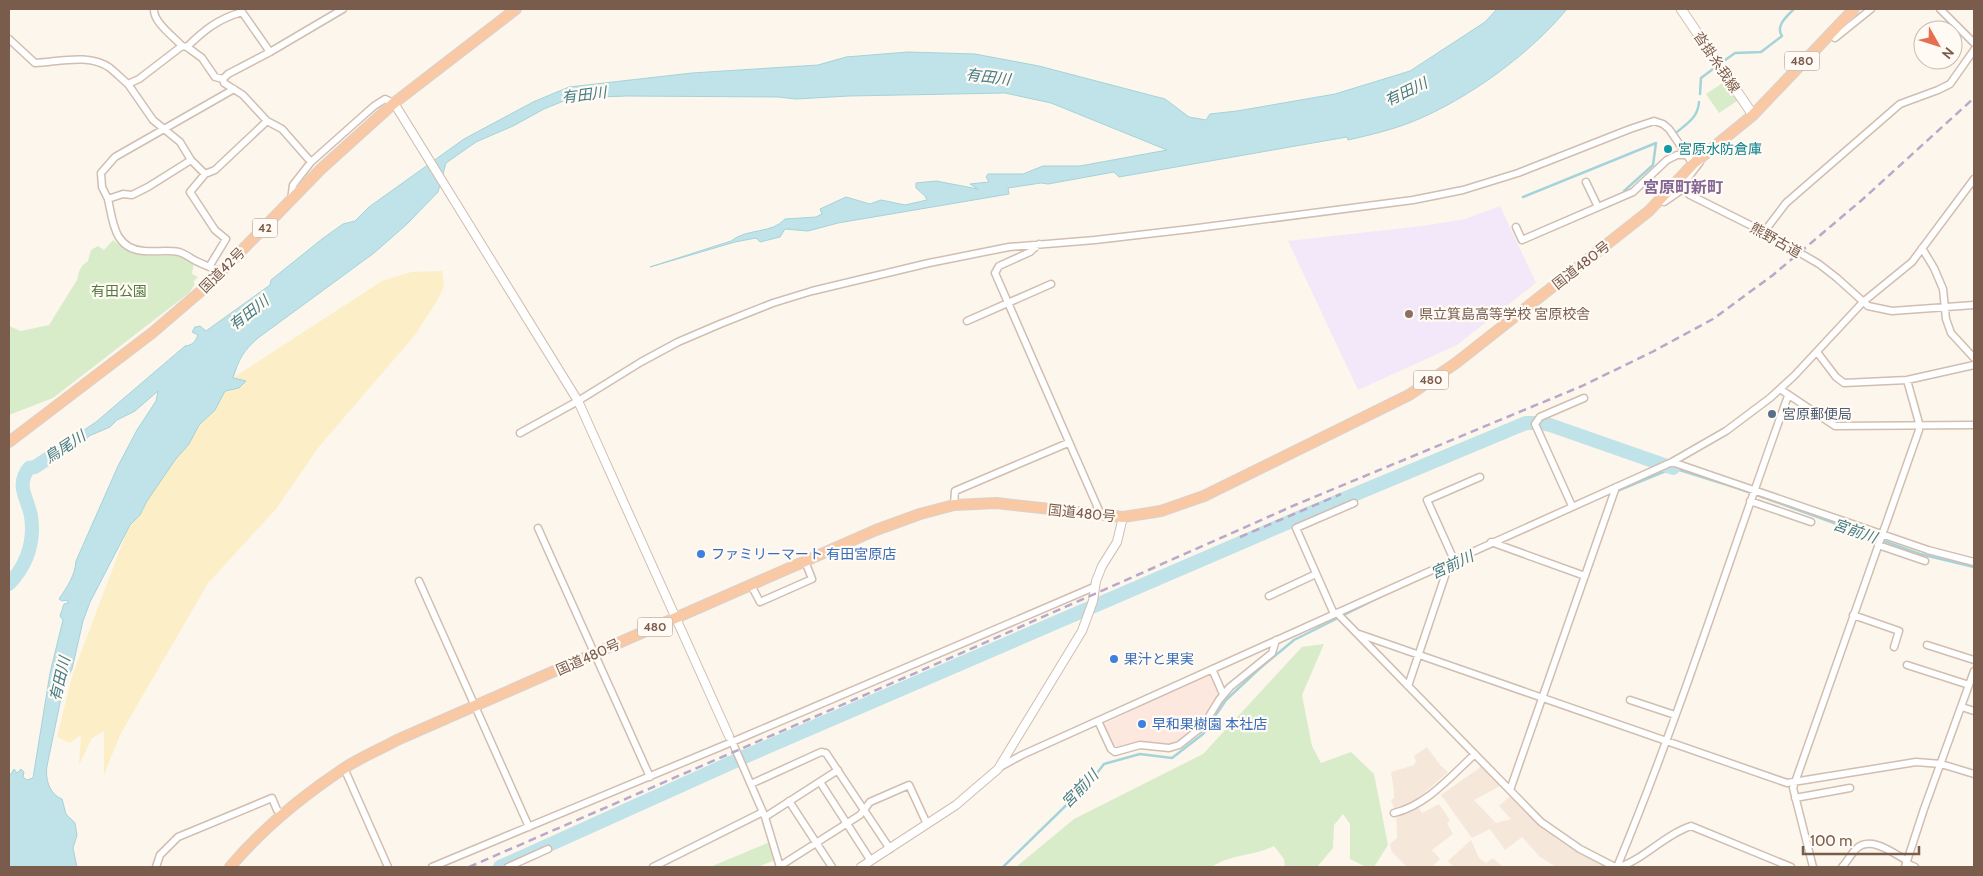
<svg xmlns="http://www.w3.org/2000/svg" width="1983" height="876" viewBox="0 0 1983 876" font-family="Cabin,'Noto Sans JP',sans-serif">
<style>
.residential{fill:#f5e8da}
.commercial{fill:#fde8e0}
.education{fill:#f3e8fa}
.green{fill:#d8ecc9}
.sand{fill:#fcefc7}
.water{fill:#bfe3e8;stroke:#a5d3da}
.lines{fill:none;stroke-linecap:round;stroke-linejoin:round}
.stream{stroke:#a5d3da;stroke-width:2.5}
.river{stroke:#bfe3e8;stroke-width:14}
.minor-casing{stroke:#d1beb0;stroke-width:9}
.tertiary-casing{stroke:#d1beb0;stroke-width:10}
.secondary-casing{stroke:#d6c0b0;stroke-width:11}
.trunk-casing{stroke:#dad1cd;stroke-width:12}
.minor{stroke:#fff;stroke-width:6}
.tertiary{stroke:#fff;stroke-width:8}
.secondary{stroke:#fff;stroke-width:9}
.trunk{stroke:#f9c8a4;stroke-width:10}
.rail{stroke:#b9a8c9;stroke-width:2.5;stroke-dasharray:8 5;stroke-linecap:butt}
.culture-dot{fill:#0f9aa8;stroke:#fffaf3;stroke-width:2}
.education-dot{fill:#8d6e63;stroke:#fffaf3;stroke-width:2}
.service-dot{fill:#5c6f8a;stroke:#fffaf3;stroke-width:2}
.shop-dot{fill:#3f7fe0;stroke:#fffaf3;stroke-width:2}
.labels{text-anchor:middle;stroke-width:4.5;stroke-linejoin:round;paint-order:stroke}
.shield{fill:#fffaf3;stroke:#a28b7f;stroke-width:1}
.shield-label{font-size:12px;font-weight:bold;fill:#7a5c4d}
.street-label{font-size:14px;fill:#7a5c4d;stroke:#fffaf3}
.culture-label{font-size:14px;fill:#0d838f;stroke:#fffaf3;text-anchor:start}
.park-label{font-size:14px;fill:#537a41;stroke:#fffaf3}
.education-label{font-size:14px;fill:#785e54;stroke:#fffaf3;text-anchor:start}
.service-label{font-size:14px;fill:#4e5e75;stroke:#fffaf3;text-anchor:start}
.shop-label{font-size:14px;fill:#366cbe;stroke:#fffaf3;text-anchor:start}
.water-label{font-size:15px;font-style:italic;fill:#437c86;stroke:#fffaf3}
.quarter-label{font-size:16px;font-weight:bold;fill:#846695;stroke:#fffaf3}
</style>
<rect width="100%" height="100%" fill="#fdf6ec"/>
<path class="residential" d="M1427,747L1440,765L1448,772L1415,801L1422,813L1439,804L1450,820L1447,823L1453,834L1432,850L1440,859L1432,867H1407L1392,852L1390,844L1397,838L1396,814L1391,800L1394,798V792L1391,772L1414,765L1416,761L1414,756Z
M1482,766L1500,786L1474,800L1496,823L1511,819L1499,806L1511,795L1557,839L1608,867H1556L1540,857L1522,837L1505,850L1490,829L1472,838L1441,795Z
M1471,840L1479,858L1486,863L1493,858L1503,867H1454L1448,861Z"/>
<path class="commercial" d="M1211,672L1221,693L1207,720L1177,744L1120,750L1112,748L1102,725Z"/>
<path class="education" d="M1500,206L1536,283L1457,345L1358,390L1288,241L1422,226L1465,219Z"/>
<path class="green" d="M1727,80L1740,99L1719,113L1706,94Z
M113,240L126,250L135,253L149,256H181L194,263L192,274L198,277L193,282L195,284L189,293L53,398L9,415V326L21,331L49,325L77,280C79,271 80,266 88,261L91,250L98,246L104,250Z
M1324,644L1302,695L1312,746L1321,763L1351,752L1374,774L1388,845L1374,867H1366L1350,859V824L1343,814L1334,825L1333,848L1317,867H1285L1284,859L1274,846C1254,856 1230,854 1212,867H1016L1074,819L1203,754L1302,647Z
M770,842L775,860L758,867H710Z"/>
<path class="sand" d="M442,271L444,286L438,299L415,335L318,448L276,509L208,583L120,735L104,775V731L92,738L79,765L81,735L70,743L57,737L72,676L148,476L223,369L233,378L382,281L411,272Z"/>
<path class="water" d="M1497,9H1567C1530,54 1468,99 1414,121C1392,130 1370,135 1348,140L1347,137L1119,177L1114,172L1048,184L1041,183L1008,188L1009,194L838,223L808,231L785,229L780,237L760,242L756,238L735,242L650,267L731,241C747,228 772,234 785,219L816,217L822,214L820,209L846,197L870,204L881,200L905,205L927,200L925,196L916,188V183L936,181L978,189L970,184L989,182L986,177L988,174H1023L1043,166H1080L1167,150L1051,103L1005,93L849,96L796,99L778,97L627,96L571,98L544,109L513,126L476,142L446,163L438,192L407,224L374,253L258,338C243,351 239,359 233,378L246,381L239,388L225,391L215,410L199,425L189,444L175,460L147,501L140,515L130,525L90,602L83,621L72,669L64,684L47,766C45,778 49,794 62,799L66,814L75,823L77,835L73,848L77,867H9V777L14,769L17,773L21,769L24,772L23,777L27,780L33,778L50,673L63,620L60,616L64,604L68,603L67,600L62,601L59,599C67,587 75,576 76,561L118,466L137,430L156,401L158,391L135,411L117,420L110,427L89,436L83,443L69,446L57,454L50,463L37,467L40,460L96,422L185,346C193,345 195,342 198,335L192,332L195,327L200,326L206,331L270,285L271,280L322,239L343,224L355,221L369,207L464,139L533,102L569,87L692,73L818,65L846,57L908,52L975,54L1039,66L1165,99L1189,117L1206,120L1210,114L1237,111L1335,94L1410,71L1485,22Z"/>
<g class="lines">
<path class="stream" d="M1721,63L1735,53L1761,52L1782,36C1775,26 1787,16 1794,9
M1700,94L1701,78L1717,66
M1677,132C1688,123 1698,117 1699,102
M1624,191L1653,165L1656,143
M1523,197L1656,143
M1617,491L1673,468L1737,488L1920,554L1974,567
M1003,867L1090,782L1104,764L1140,754L1172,758L1203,734L1226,700L1259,669L1294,640L1386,594"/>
<path class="river" d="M9,584C27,565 35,543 31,516C28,499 15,486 29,468L35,467L53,455
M500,867L744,757L1303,516L1526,423H1541L1550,425L1673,468"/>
<g class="minor-casing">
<path id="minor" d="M154,9C153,22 174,37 182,46
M1940,9L1974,43
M1830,32L1835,38L1871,9
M9,39L35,63C59,62 89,53 110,68C116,73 122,79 128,84L139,79L182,46L187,47
M223,79L228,74L270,52L343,9
M128,84L153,120L180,142L191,160L205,174
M267,121L243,95L224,83L223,79L215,77L202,58L187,47C204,30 218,19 242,12L270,52
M191,160L148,187L132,195L123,194L108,199C113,222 114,249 144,251C156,252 168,250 179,252C186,254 190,258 196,261C204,265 213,268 221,272
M1586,182L1598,207
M1683,189L1690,195L1764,232L1819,264L1837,278L1868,306L1892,311L1974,305
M108,199L102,187L101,173L115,157L234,89
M291,200L293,185L311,162L374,106L385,99L394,103
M1664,202L1683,189L1687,179L1700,162
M1516,227L1522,240L1633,192L1667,160L1677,155H1688
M1764,232L1786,203L1900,104L1938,90L1950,84L1974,50
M1039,244L1030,252L999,266L995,273L1101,515
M1922,248L1934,268L1943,289L1946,319L1951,333L1974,358
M209,267L226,239L215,230L190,192L205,174L215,170L267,121L282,129L311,162
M967,321L1051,284
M1817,352L1836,377L1844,383L1907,380L1974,365
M1780,389L1835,426L1974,425
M520,433L578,401L641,362L678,342L720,324L773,303L812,291L929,263L1009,247L1095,240L1190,229L1413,200L1463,190L1518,173L1630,129L1654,121L1663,124L1669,129L1693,164
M1672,462L1928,550L1974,562
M1750,501L1811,522
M954,505L955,491L1068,443
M1572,506L1535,424L1540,417L1584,398
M538,528L650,777
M1491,542L1585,576
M1878,545L1925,561
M1454,560L1427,500L1480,477
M419,581L529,827
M751,585L760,602L812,579L805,561
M1269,596L1316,574
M1337,613L1541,822L1580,849L1615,867
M1334,614L1296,528L1354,503
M1853,615L1899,631L1894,647
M1359,634L1787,783L1916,762L1941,764L1974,774
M1927,645L1974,660
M1907,665L1969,685
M1212,669L1223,694
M1408,686L1450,561
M1630,700L1675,715
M1962,707L1974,711
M1098,721L1111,749L1115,752L1140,745L1169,748L1179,745L1203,726L1219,700L1230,687L1272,653L1276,640
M731,739L765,817L780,867
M1000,767L1022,755L1672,462L1726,431L1770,398L1794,376L1863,302L1912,262L1974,179
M344,768L388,867
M820,782L871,861
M751,784L821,752L826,753L890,849
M1510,790L1616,487
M1795,798L1850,788
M789,801L832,867
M1394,813C1427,805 1451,776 1475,754
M765,817L838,770
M1906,863L1915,867
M780,866L860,815L870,802L909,785L927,824
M156,867L160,855L178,837L272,798L277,810L283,814
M432,867L732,742L1094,587
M508,867L548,849
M653,867L763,812
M1617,867C1681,713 1731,553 1788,396
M1619,867C1643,860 1664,835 1691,826L1791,867
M1813,867L1793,788L1919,430V423L1907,380
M1842,867C1847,862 1851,854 1856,849C1871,835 1893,853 1906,860
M1905,867L1924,809L1974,671"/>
</g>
<g class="tertiary-casing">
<path id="tertiary" d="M394,103L578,401L729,736
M861,867L956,805L998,769L1082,631L1093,601L1096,581L1102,566L1117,542L1123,517"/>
</g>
<g class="secondary-casing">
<path id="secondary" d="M1681,9L1753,115"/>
</g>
<g class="trunk-casing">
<path id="trunk" d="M9,442L152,333L208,285L321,169L394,103L516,9
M230,867C262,829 301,797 343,769C359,758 379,750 397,740L876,530L920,514L954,505L996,503L1123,517L1161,511L1204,496L1409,395L1456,363L1649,211L1693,164L1753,115L1854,9"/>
</g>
<use href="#minor" class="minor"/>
<use href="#tertiary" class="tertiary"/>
<use href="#secondary" class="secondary"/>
<use href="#trunk" class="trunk"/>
<path class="rail" d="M1240,537L1341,494
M469,867L966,651L1295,505L1582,386L1652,352L1713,319L1773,275L1863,199L1974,98"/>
</g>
<circle class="culture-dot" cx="1668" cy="149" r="5"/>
<circle class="education-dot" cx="1409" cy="314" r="5"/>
<circle class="service-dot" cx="1772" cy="414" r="5"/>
<g class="shop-dot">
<circle cx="701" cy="554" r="5"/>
<circle cx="1114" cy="659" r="5"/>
<circle cx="1142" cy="724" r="5"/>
</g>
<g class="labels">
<g class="shield">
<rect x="1784.5" y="51.5" width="35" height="19" rx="4"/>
<rect x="252.5" y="218.5" width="25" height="19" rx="4"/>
<rect x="1413.5" y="370.5" width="35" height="19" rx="4"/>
<rect x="637.5" y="617.5" width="35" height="19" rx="4"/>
</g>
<g class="shield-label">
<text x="1802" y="65">480</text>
<text x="265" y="232">42</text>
<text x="1431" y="384">480</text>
<text x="655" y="631">480</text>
</g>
<g class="street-label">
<text transform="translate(1717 62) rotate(56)" y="5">沓掛糸我線</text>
<text transform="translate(1776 240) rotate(29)" y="5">熊野古道</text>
<text transform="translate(1581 265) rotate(-38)" y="5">国道480号</text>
<text transform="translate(222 270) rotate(-45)" y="5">国道42号</text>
<text transform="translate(1082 513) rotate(6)" y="5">国道480号</text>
<text transform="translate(588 657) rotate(-24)" y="5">国道480号</text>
</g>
<g class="culture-label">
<text x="1678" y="154">宮原水防倉庫</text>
</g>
<g class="park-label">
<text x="119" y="296">有田公園</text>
</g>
<g class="education-label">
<text x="1419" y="319">県立箕島高等学校 宮原校舎</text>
</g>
<g class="service-label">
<text x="1782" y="419">宮原郵便局</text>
</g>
<g class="shop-label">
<text x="711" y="559">ファミリーマート 有田宮原店</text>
<text x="1124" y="664">果汁と果実</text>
<text x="1152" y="729">早和果樹園 本社店</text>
</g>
<g class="water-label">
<text transform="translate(988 77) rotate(7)" y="5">有田川</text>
<text transform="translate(1406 92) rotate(-26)" y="5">有田川</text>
<text transform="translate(584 95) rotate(-7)" y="5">有田川</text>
<text transform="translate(249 313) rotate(-38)" y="5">有田川</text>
<text transform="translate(65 447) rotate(-33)" y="5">鳥尾川</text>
<text transform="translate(1855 531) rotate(19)" y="5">宮前川</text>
<text transform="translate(1452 565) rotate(-25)" y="5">宮前川</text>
<text transform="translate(60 679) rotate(-77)" y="5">有田川</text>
<text transform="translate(1080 789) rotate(-46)" y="5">宮前川</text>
</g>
<g class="quarter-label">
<text x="1683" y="193">宮原町新町</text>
</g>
</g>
<rect width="1983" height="876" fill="none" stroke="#7a5c4d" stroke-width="20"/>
<g transform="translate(1938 45) rotate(129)"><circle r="24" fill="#fffaf3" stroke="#cabbb1"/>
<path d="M0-4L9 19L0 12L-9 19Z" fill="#e76f51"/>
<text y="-8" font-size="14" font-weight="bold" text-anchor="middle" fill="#7a5c4d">N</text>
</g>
<path d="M1803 846v8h116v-8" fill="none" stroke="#7a5c4d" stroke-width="2.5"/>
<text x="1810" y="846" font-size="15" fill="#7a5c4d" stroke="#fffaf3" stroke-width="4" paint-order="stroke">100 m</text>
</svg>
